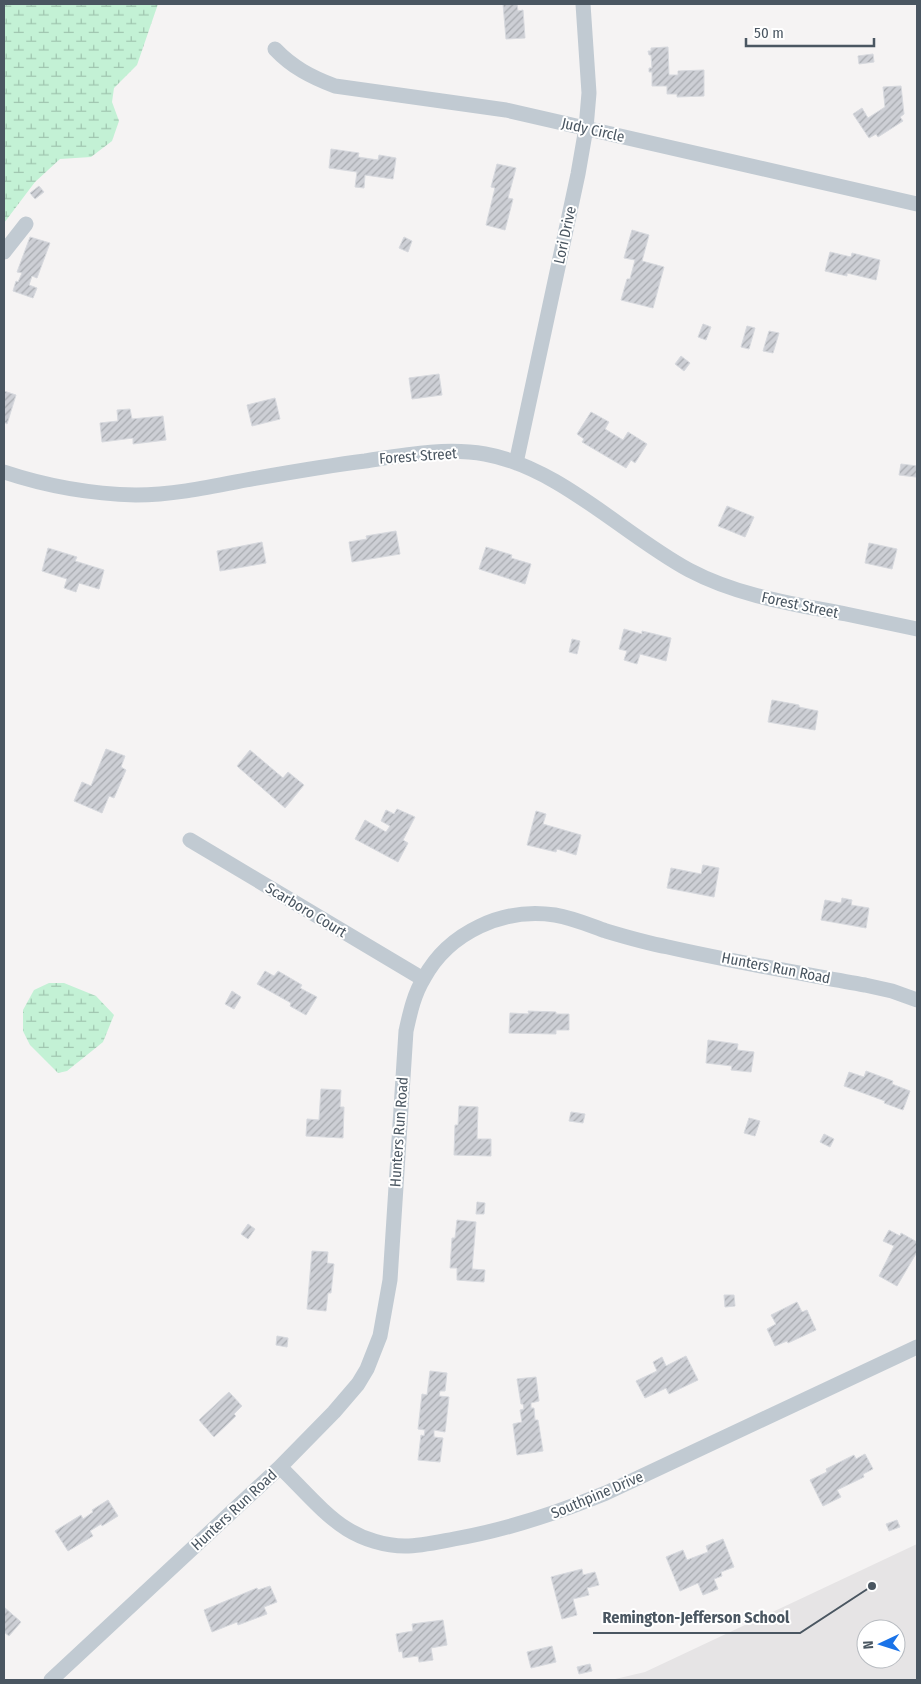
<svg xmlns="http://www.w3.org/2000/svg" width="921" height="1684" viewBox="0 0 921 1684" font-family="'Fira Sans Condensed',sans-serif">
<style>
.education{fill:#e6e4e5;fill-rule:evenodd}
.wetland{fill:url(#wetland-marsh)}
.building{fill:url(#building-hatch);stroke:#d7d9de}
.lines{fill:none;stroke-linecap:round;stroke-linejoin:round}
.minor{stroke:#c1cad2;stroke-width:15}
.labels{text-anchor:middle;stroke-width:4;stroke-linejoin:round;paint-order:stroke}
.street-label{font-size:15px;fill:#4a5661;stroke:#fff}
.leader{fill:none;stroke:#4a5661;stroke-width:2}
.callout-dot{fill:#4a5661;stroke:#fff;stroke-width:2}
.callout-label{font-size:16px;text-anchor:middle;font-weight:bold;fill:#4a5661;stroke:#fff;stroke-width:4;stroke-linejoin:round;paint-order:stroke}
</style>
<defs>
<pattern id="wetland-marsh" width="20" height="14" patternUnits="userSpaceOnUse" patternTransform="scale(1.25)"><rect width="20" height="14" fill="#c3f1d5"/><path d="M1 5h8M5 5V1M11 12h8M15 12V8" fill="none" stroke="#a0c6b0"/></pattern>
<pattern id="building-hatch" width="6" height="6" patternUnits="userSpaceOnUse" patternTransform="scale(1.25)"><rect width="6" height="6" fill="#cdcfd5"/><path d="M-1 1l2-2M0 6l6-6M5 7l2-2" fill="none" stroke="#a8abb0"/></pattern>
</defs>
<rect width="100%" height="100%" fill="#f5f3f3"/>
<path class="education" d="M917,1544V1680H611L645,1672ZM866,1629H896V1659H866Z"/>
<path class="wetland" d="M4,4H158L137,65L114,88L112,102L119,121L112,141L91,157L60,159L35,182L4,223Z
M49,983H64L96,996L114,1015L103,1042L67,1071L58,1073L30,1045L23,1031V1010L34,990Z"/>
<path class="building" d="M503,4H517L518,11L523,10L525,38L506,39Z
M668,47L669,75H678V71L704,70V96L677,97V94H667V86H652V72H649V68H652L651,55H649L648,51H651V48Z
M873,54L874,62L859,64L858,56Z
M901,86L904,114L900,117L903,121L878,137L876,134L869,138L853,114L862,108L868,118L885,107L883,87Z
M331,149L359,153L358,157L378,160L379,155L396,158L393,179L365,175L364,188L355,187L357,172L329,168Z
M497,164L516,168L508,198L513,199L505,230L486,225L495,188L491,187Z
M39,186L44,192L35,199L30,193Z
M632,230L649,235L642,261L664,267L653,308L621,300L627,279H630L635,260L624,258Z
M30,237L50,243L37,278L32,276L29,285L37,288L33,298L13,291L16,281L18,282L22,273L17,272Z
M404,237L412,241L408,252L399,248Z
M830,252L851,257L852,253L880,260L876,280L847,273V276L825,271Z
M703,324L711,327L706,340L698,337Z
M747,326L755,328L749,349L741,347Z
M769,331L779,333L773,353L763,351Z
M681,356L690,363L684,371L675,364Z
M439,374L442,395L412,399L409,378Z
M4,391L16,395L7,424L4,422Z
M275,398L280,419L252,426L247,405Z
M130,409L132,419L163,416L166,440L133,444V438L102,442L100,423L118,421L117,410Z
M591,412L609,422L605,429L623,440L628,432L647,444L635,463L631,460L626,468L582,442L584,439L577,434Z
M901,464L917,466L916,477L899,475Z
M727,506L754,517L745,537L718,526Z
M396,531L400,554L352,562L349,542L367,539L366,536Z
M262,542L266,563L220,571L217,551Z
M869,543L897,549L892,569L865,563Z
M486,547L512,555L511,558L531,564L525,584L479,569Z
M48,548L77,557L75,561L104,570L99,589L79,583L76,592L64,588L67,579L42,571Z
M624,629L642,634V631L671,638L666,661L640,654L637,664L624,660L627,651L619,649Z
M572,639L580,641L577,654L569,652Z
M772,700L799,705V707L818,711L815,730L768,722Z
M106,749L125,756L121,767L126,770L114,798L109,796L102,813L74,801L82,782L91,786Z
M250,750L283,778L288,772L304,785L285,808L237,766Z
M397,809L415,817L403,840L408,843L398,862L355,839L365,820L386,832L390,826L381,821L386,810L394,814Z
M536,811L546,814L543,824L581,835L576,855L557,849L556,852L527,845Z
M703,865L719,868L714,897L667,888L671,868L701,874Z
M842,898L852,900L851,905L869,908L866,928L821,920L825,900L841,903Z
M265,971L274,976L278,971L302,985L300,988L317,997L306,1015L290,1006L291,1003L257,984Z
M232,991L241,997L234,1009L225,1004Z
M528,1011L556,1012V1014H569V1030H556V1034L509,1033L510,1013L529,1014Z
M708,1040L738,1044L737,1050L754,1052L751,1072L731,1070L732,1066L706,1063Z
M866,1071L893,1081L892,1084L910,1091L903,1110L884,1103L885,1101L844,1086L849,1072L864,1077Z
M321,1089L341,1090L340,1107H344L343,1138L306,1136L307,1119L319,1120Z
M459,1106L478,1107L477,1139H491V1156L454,1155L455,1125H458Z
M571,1112L585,1114L583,1123L569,1121Z
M749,1118L760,1121L755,1136L744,1133Z
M824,1134L834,1139L830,1147L820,1142Z
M477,1202L485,1203L484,1214H476Z
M457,1220L476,1222L472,1269L485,1270L484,1282L457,1280V1268H450L452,1238H455Z
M248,1224L255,1229L248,1239L241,1234Z
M889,1230L900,1236L901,1233L917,1242V1252L897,1286L879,1276L894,1246L883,1241Z
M312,1251L328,1252L327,1263L334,1264L331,1293H328L326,1311L307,1309Z
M724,1295H734L735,1306L725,1307Z
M797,1302L802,1312L807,1310L816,1330L788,1343L787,1341L775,1346L767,1329L776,1324L771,1315Z
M277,1336L288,1338L287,1347L276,1345Z
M686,1356L698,1380L669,1394L666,1388L645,1398L636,1381L657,1371L653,1362L662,1357L666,1366Z
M430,1371L447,1373L445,1391H440L439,1396L449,1397L445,1432L434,1430V1437L443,1438L440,1462L418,1460L421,1435L424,1436L425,1430L418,1429L422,1394L427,1395Z
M536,1377L539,1401L531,1403V1408H534L535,1420H538L543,1451L517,1455L513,1424L522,1422L520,1410L524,1409L523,1404H521L517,1379Z
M229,1392L242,1406L234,1414L236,1416L214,1437L199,1420Z
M865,1454L873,1469L863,1474L864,1477L837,1490L841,1497L823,1506L810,1480L827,1472L826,1469L854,1455L856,1459Z
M108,1500L118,1516L102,1526L101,1524L90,1531L93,1536L68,1551L55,1531L81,1515L83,1519L93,1512L92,1510Z
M897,1520L900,1527L889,1531L886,1524Z
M723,1539L734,1567L721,1572L722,1576L714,1579L718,1589L703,1595L698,1583L680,1591L666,1557L683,1550L687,1560L708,1552L706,1546Z
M582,1569L583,1575L595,1572L599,1585L587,1588L589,1595L573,1599L577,1615L562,1619L551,1577Z
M270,1586L277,1602L264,1607L267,1614L238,1625L237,1622L212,1632L204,1610L257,1588L258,1590Z
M4,1607L21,1622L9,1636L4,1632Z
M443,1620L447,1645L431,1648L433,1660L419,1662L418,1656L403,1658L402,1651L399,1652L396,1634L413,1631L412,1624Z
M552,1646L556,1662L531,1668L527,1652Z
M590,1664L592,1671L579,1674L577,1667Z"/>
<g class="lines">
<path class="minor" d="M275,49C292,67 311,77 335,86L506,110L917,204
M4,252L26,224
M516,463L578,174L586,128L589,93L583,4
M4,472C46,486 92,494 136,495C173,495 210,487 246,480C286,473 325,466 365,461C404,455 446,447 485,454C559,467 624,535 689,570C738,596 793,604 846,614C870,619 894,624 917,629
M190,840L423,979
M280,1467C300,1486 324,1515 347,1529C363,1539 385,1546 405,1546C421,1546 438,1542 454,1539C507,1530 557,1513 606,1493L917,1347
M51,1680L280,1467L334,1412L358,1384L367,1369L380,1336L390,1280L406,1031C410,1013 414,994 424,978C449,932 504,907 555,915C573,918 589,925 606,931C626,937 647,943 668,947C733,962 800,973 865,985L892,991L917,1000"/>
</g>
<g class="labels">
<g class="street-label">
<text transform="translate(593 130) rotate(13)" y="5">Judy Circle</text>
<text transform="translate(565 235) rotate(-78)" y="5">Lori Drive</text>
<text transform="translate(418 456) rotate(-4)" y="5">Forest Street</text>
<text transform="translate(800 605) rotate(12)" y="5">Forest Street</text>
<text transform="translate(306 910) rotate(31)" y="5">Scarboro Court</text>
<text transform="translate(776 968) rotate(11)" y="5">Hunters Run Road</text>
<text transform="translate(399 1132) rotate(-86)" y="5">Hunters Run Road</text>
<text transform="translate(597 1495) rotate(-23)" y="5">Southpine Drive</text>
<text transform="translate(234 1510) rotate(-43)" y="5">Hunters Run Road</text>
</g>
</g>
<path class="leader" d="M872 1586L800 1633H593"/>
<circle class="callout-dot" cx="872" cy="1586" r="5"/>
<g class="callout-label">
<text x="696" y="1623">Remington-Jefferson School</text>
</g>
<rect width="921" height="1684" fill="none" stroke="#4a5661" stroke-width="10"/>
<g transform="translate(881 1644) rotate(266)"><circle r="24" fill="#ffffff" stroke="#b7bbc0"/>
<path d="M0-4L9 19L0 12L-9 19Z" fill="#1a73e8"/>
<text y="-8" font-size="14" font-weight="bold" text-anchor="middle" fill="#4a5661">N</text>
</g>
<path d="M746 38v8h128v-8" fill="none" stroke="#4a5661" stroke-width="2.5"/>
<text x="754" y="38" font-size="15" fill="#4a5661" stroke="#ffffff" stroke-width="4" paint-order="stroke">50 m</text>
</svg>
